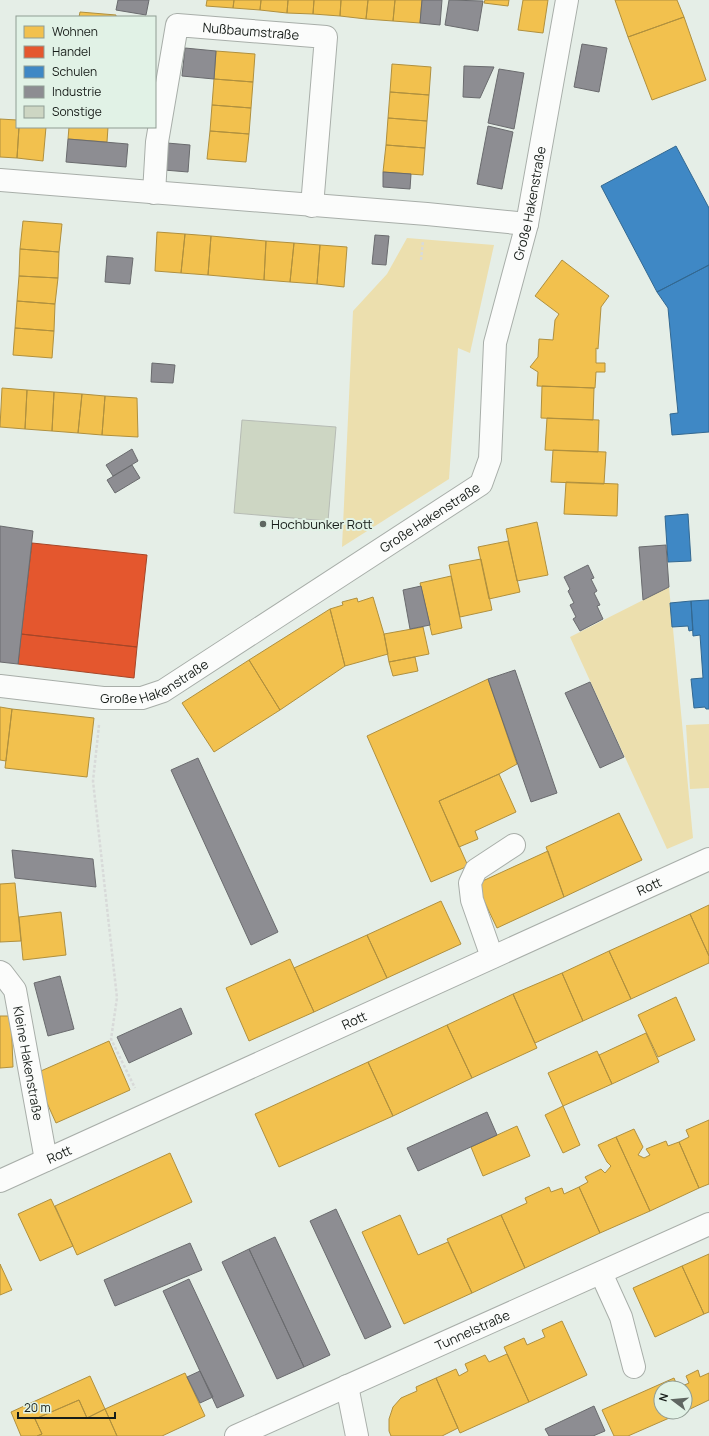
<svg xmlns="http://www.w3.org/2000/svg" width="709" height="1436" viewBox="0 0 709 1436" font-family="Manrope,sans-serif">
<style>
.green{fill:#ecdfae}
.homes{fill:#f2c14e;stroke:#b0903e}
.shops{fill:#e4572e;stroke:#a64628}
.schools{fill:#3f88c5;stroke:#336891}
.industry{fill:#8d8d92;stroke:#6a6b6e}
.building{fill:#cdd6c3;stroke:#b6bbb4}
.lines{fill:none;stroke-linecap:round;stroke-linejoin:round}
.minor-casing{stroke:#a8aea9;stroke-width:24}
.path{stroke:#d8dad9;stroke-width:2.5;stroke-dasharray:3 2;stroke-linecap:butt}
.minor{stroke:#fbfcfb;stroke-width:22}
.poi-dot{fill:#5f6661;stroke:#e1f2e6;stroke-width:1.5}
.labels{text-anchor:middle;stroke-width:4;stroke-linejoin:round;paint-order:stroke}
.street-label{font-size:13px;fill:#171d19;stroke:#e1f2e6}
.poi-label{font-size:13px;fill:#171d19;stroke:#e1f2e6;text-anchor:start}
</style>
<rect width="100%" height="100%" fill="#e5eee7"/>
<path class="green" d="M407,238L494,245L470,353L458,348L449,479L342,547L353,311L387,274Z
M669,587L693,838L667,849L570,637Z
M709,724V788L690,789L686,725Z"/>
<path class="homes" d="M207,0H234L233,8L206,6Z
M234,0H261L260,10L233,8Z
M261,0H288L287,13L260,10Z
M288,0H314L313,14L287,13Z
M314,0H341L340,16L313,14Z
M341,0H368L366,19L340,16Z
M368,0H395L393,21L366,19Z
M395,0H422L420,23L393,21Z
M485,0H509L508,6L484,3Z
M523,0H548L543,33L518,30Z
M615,0H677L684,17L628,37Z
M80,12L116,15V17H79Z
M684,17L706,80L652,100L628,37Z
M216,51L255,54L253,82L214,79Z
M392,64L431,67L429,95L390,92Z
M214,79L253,82L251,108L212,105Z
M390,92L429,95L427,121L388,118Z
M212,105L251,108L249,134L210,131Z
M388,118L427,121L425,148L386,145Z
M0,119L17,120V127H19L17,158L0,157Z
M19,127H46L43,161L17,158Z
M69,127H108L107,142L68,139Z
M210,131L249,134L246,162L207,159Z
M386,145L425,148L423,175L383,172Z
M23,221L62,224L59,252L20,249Z
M157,232L185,234L181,273L155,271Z
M185,234L211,236L208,275L181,273Z
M211,236L266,241L264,280L208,275Z
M266,241L294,243L290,282L264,280Z
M294,243L320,245L317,284L290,282Z
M320,245L347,247L344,287L317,284Z
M20,249L59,252L58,278L19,276Z
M562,260L609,296L601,307L598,349L596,348V363H605V372H596L595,388L537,386L538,372L530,367L538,357L539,339L553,340L555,320L559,314L535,296Z
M19,276L58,278L55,304L17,301Z
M17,301L55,304L54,331L15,328Z
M15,328L54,331L52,358L13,355Z
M542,386L594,388L593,420L541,418Z
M2,388L27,390L25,429L0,427Z
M27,390L54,392L52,431L25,429Z
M54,392L82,394L78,433L52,431Z
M82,394L105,396L102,435L78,433Z
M105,396L137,398L138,437L102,435Z
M547,418L599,420L598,452L545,450Z
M553,450L606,452L604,484L551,482Z
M566,482L618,484L617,516L564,514Z
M537,522L548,575L517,581L506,529Z
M508,541L520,592L489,599L478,547Z
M481,559L492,610L460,617L449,565Z
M451,576L462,628L432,635L420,583Z
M373,597L384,634L388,654L345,666L330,609L343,605L342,602L357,598L358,602Z
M330,609L345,666L280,710L249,660Z
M423,627L429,654L389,662L384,634Z
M415,657L418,671L393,676L389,662Z
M249,660L280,710L214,752L182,703Z
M488,679L517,764L499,774L439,801L468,866L431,882L367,736Z
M0,707L12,709L6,761L0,760Z
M12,709L94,718L87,777L5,768Z
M499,774L516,812L475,831L478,839L459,847L439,801Z
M619,813L642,860L564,897L546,847Z
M548,851L564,897L497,928L476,884Z
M15,883L21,941L0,942V884Z
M441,901L461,944L387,978L367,935Z
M709,905V956L690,914Z
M61,912L66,955L23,960L19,917Z
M690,914L709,956V963L631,999L609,951Z
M367,935L387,978L314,1012L294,968Z
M609,951L631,999L583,1021L562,973Z
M290,959L314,1012L249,1041L226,988Z
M562,973L583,1021L535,1043L513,994Z
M513,994L537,1048L472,1078L447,1025Z
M676,997L695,1040L658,1057L638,1015Z
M0,1016H11L13,1067L0,1068Z
M447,1025L472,1078L393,1116L368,1062Z
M646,1033L659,1062L612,1084L599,1055Z
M109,1041L130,1090L56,1123L34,1074Z
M597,1051L612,1084L563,1106L548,1073Z
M368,1062L393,1116L279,1167L255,1114Z
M563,1106L580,1145L563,1153L545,1115Z
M709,1120V1184L699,1188L679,1142L689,1137L686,1130Z
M517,1126L530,1156L483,1176L471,1147Z
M634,1129L643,1147L638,1155L644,1158L650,1155L646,1149L666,1141L668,1146L679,1142L699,1188L650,1211L616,1137Z
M616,1137L650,1211L600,1233L579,1187L588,1182L585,1177L601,1169L605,1173L611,1166L607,1162L598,1145Z
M170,1153L192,1202L77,1255L55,1206Z
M549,1187L551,1192L562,1188L564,1194L579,1187L600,1233L525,1268L501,1215L527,1203L525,1198Z
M51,1199L73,1246L40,1261L18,1214Z
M400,1215L418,1255L448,1242L472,1293L404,1324L362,1232Z
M501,1215L525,1268L472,1293L447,1239Z
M709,1254V1312L704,1314L682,1266Z
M0,1264L12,1290L0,1295Z
M682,1266L704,1314L655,1337L633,1288Z
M562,1321L587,1375L529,1402L504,1347L524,1338L527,1345L545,1337L542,1330Z
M507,1354L529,1402L460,1433L436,1378L456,1369L459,1376L468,1371L465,1364L485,1355L489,1362Z
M698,1370L700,1377L709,1373V1400L688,1410L685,1403V1388H678L689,1383L686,1376Z
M185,1373L205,1416L162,1436H117L105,1409Z
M90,1376L105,1409L87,1418L79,1400L35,1419L42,1434L37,1436H21L11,1412Z
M436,1378L458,1428L442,1436H391L389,1431V1419L393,1407L401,1398L417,1391L416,1387Z
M674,1378L678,1388H661V1412H683L628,1436H614L602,1410Z
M79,1400L87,1418L105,1409L117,1436H37L42,1434L35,1419Z"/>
<path class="shops" d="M32,543L147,555L137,647L21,634Z
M21,634L137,647L134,678L18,664Z"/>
<path class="schools" d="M676,146L709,208V265L657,292L601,186Z
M709,265V432L672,435L670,414L678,413L668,308L657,292Z
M688,514L691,561L668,562L665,516Z
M709,600V709H706L705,707L694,708L691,679L703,678L700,635L693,636L691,601Z
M691,601L693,630L689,631L688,626L672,627L670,603Z"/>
<path class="industry" d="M118,0H149L146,15L116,10Z
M422,0H442L440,25L420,23Z
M449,0L483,1L478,31L445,25Z
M582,44L607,48L599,92L574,87Z
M185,48L216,51L214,79L182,76Z
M464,66L494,67L480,98L463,97Z
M499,69L524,73L514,129L488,123Z
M488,126L513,132L502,189L477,184Z
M68,139L128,144L126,167L66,162Z
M167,143L190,145L188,172L164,170Z
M383,172L411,174L410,189L383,187Z
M375,235L389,236L386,265L372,264Z
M107,256L133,258L130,284L105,282Z
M152,363L175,365L173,383L151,382Z
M132,449L138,461L113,476L106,465Z
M132,465L140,478L115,493L107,480Z
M0,526L33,531L18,664L0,662Z
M666,545L669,587L643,600L639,547Z
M588,565L594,578L591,579L597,591L594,593L600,605L597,606L603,619L580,631L573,619L576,617L570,605L574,603L568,591L570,589L564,577Z
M421,586L430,625L410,629L403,590Z
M515,670L557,793L531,802L488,679Z
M590,682L624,757L600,768L565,693Z
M198,758L278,932L251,945L171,770Z
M12,850L93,859L96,887L15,878Z
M60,976L74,1029L48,1036L34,983Z
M181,1008L192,1034L129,1063L117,1037Z
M487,1112L497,1135L418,1171L407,1148Z
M336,1209L391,1327L365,1339L310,1221Z
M275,1237L330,1355L304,1367L249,1249Z
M190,1243L202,1270L115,1306L104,1280Z
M249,1249L304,1367L277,1379L222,1262Z
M189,1279L244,1396L217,1408L163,1291Z
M200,1371L213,1397L200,1403L187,1377Z
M594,1406L605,1431L593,1436H549L545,1429Z"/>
<path class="building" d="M242,420L336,427L328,521L234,513Z"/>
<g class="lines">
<g class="minor-casing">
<g id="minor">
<path d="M0,180L427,214L527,224"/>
<path id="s1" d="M154,193L157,142L177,25L326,37L312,206"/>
<path id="s2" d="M0,686L103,698H142L163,691L481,484L490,459L495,343L527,224L567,0"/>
<path d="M492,957L472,900L470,883L476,870L514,845"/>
<path id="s3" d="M0,972L2,973L15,990L46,1160"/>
<path id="s4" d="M0,1181L709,859"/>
<path d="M601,1273L621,1317L634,1367"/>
<path d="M347,1386L357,1436"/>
<path id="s5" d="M236,1436L709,1224"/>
</g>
</g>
<path class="path" d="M421,260L423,241
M99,725L93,781L117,998L111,1039L135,1088"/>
<use href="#minor" class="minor"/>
</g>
<circle class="poi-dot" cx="263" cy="524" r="4"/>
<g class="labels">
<g class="street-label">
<text dy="5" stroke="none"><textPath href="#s1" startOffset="244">Nußbaumstraße</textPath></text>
<text dy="5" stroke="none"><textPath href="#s2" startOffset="831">Große Hakenstraße</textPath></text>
<text dy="5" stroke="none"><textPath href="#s2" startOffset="483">Große Hakenstraße</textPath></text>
<text dy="5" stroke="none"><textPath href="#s2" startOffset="159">Große Hakenstraße</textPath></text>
<text dy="5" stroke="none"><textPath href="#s4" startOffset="713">Rott</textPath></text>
<text dy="5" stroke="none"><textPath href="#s4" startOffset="389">Rott</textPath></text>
<text dy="5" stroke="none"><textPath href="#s3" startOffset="98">Kleine Hakenstraße</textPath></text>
<text dy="5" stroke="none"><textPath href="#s4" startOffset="65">Rott</textPath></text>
<text dy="5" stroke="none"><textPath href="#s5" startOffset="259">Tunnelstraße</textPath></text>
</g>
<g class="poi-label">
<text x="271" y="529">Hochbunker Rott</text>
</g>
</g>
<rect x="16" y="16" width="140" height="112" fill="#e1f2e6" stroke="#909d94"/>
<rect x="24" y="26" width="20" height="12" fill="#f2c14e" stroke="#909d94"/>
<text x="52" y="36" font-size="12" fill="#171d19">Wohnen</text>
<rect x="24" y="46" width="20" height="12" fill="#e4572e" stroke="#909d94"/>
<text x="52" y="56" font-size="12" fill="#171d19">Handel</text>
<rect x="24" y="66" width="20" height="12" fill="#3f88c5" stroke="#909d94"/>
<text x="52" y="76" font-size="12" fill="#171d19">Schulen</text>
<rect x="24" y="86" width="20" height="12" fill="#8d8d92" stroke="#909d94"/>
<text x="52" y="96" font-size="12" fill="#171d19">Industrie</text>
<rect x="24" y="106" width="20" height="12" fill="#cdd6c3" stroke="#909d94"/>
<text x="52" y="116" font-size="12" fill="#171d19">Sonstige</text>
<g transform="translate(673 1400) rotate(286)"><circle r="19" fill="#e1f2e6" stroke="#909d94"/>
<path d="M0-3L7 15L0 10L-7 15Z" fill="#5f6661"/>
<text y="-6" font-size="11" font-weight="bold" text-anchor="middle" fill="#171d19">N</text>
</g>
<path d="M18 1412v6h97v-6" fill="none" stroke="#171d19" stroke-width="2"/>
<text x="24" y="1412" font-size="12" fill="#171d19" stroke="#e1f2e6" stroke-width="3" paint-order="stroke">20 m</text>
</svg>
